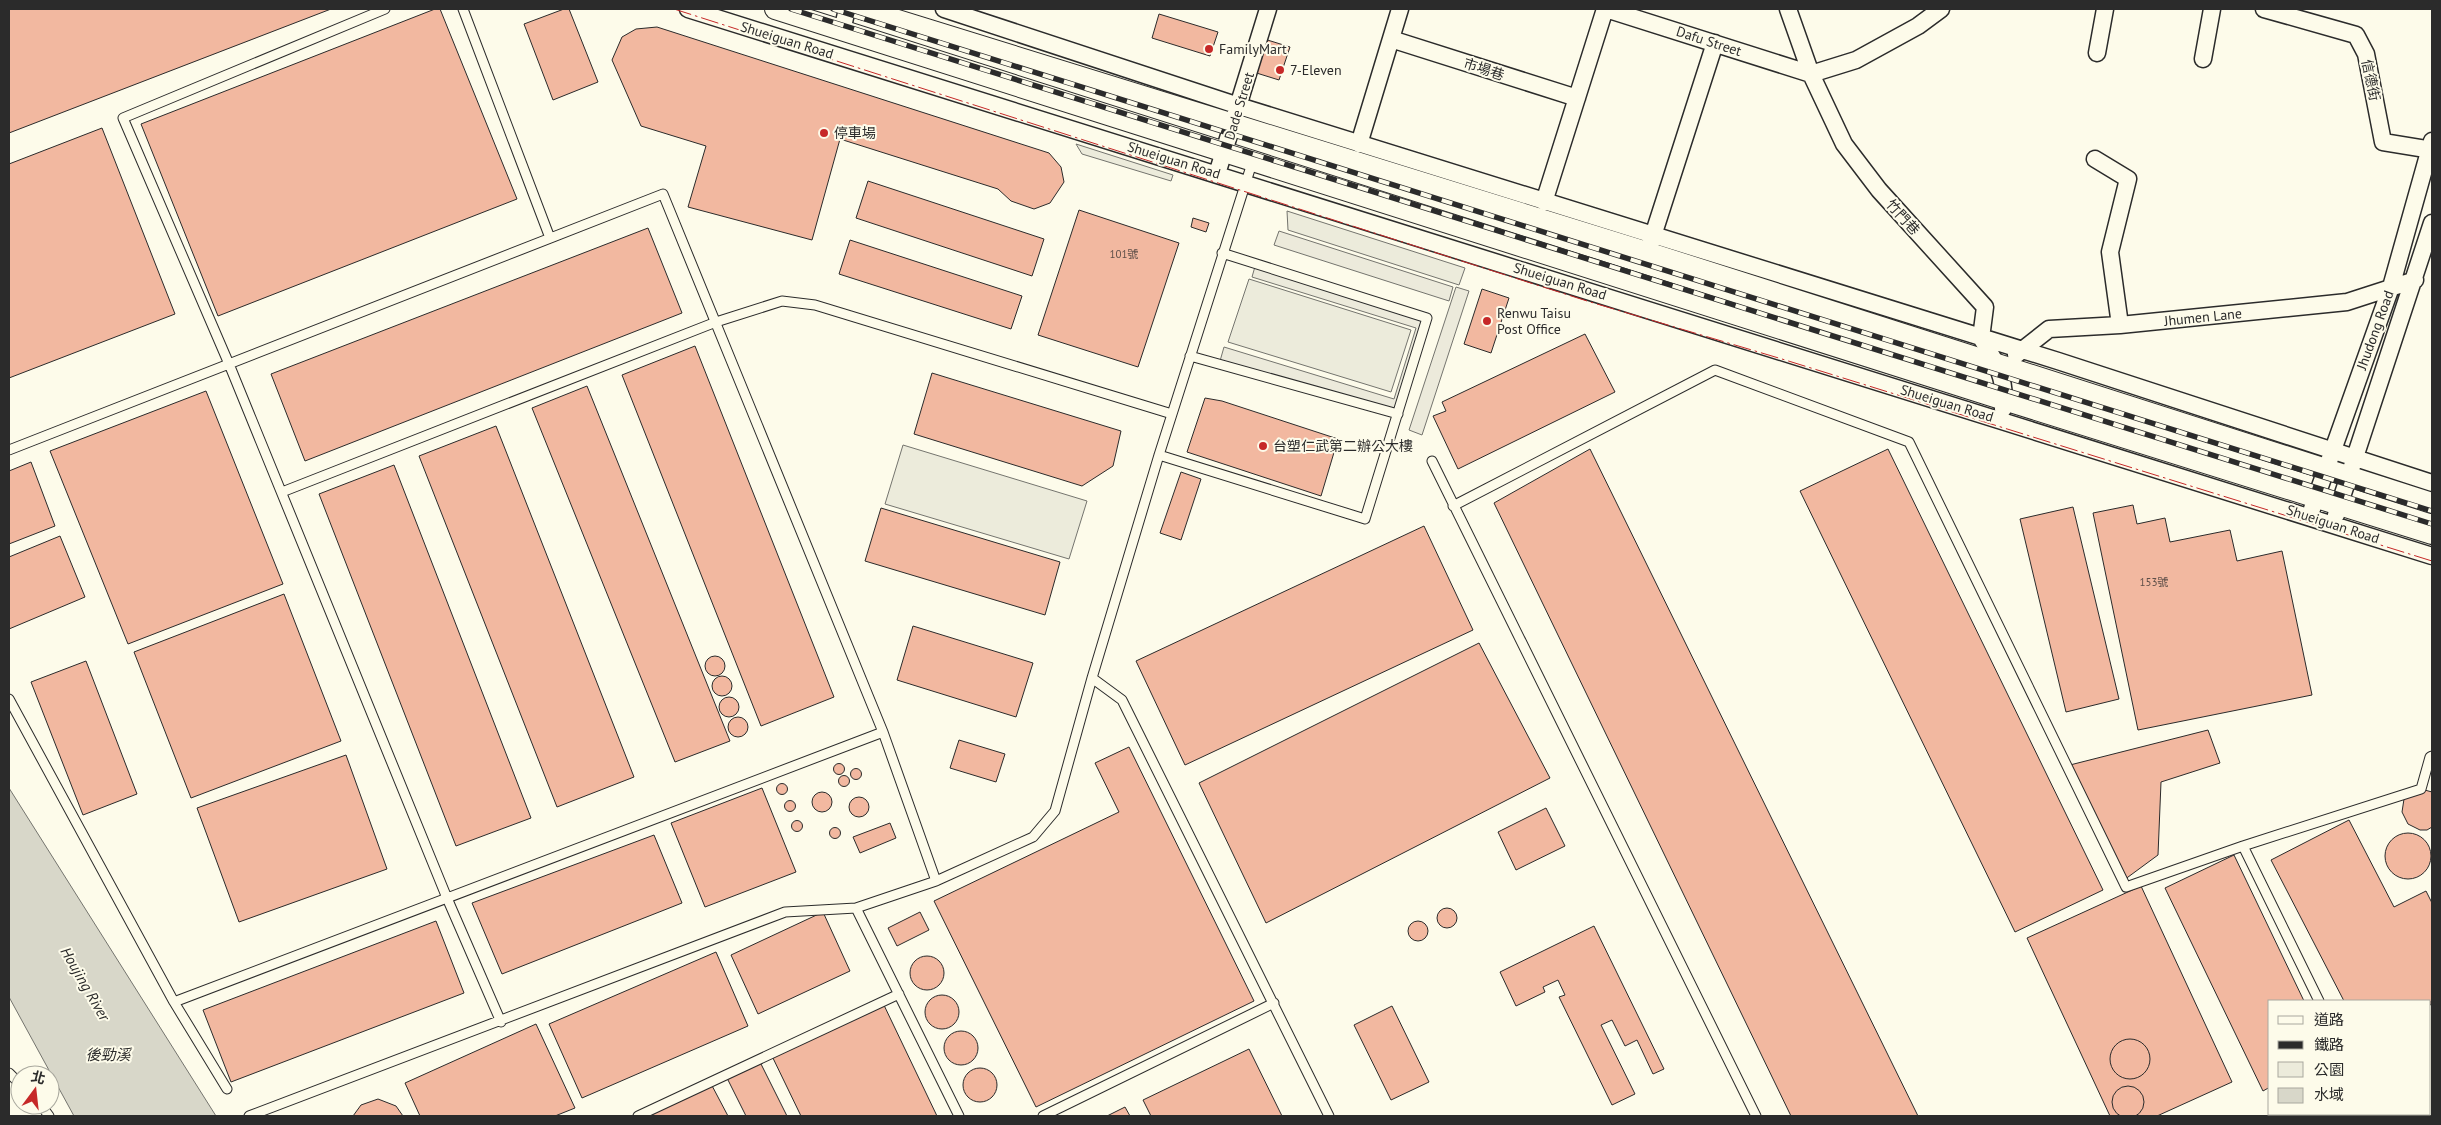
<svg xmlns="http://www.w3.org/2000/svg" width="2441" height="1125" viewBox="0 0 2441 1125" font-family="'PT Sans','Noto Sans TC',sans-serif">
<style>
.green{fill:#ecebdb;stroke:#74746e}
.parking{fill:#eceadb;stroke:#74746e}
.water{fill:#d8d7c9;stroke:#74746e}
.building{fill:#f2b8a0;stroke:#2b2b2b}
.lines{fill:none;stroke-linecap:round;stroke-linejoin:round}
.service-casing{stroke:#2b2b2b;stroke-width:11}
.minor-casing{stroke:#2b2b2b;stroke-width:19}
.tertiary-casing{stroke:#2b2b2b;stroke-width:22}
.service{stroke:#fdfbea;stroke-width:9}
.minor{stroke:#fdfbea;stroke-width:16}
.tertiary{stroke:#fdfbea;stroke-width:20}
.rail-casing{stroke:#2b2b2b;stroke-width:5.5}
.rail{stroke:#fdfbea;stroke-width:4;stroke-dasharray:11;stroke-linecap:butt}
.power{stroke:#c62828;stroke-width:1;stroke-dasharray:18 4 2.5 4;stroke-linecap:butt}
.poi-dot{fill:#c62828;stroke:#fdfbea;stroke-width:2}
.labels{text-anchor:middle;stroke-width:4;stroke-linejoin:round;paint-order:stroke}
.number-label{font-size:11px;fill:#5d4e48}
.street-label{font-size:14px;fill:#2b2b2b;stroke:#fdfbea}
.poi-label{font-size:14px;fill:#2b2b2b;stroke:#fdfbea;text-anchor:start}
.water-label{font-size:15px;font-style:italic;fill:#2b2b2b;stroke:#fdfbea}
</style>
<rect width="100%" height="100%" fill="#fdfbea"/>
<path class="green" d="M1076,144L1173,175L1171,181L1082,154Z
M1287,211L1465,268L1459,285L1288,230Z
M1249,279L1411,330L1391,392L1228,342Z
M903,445L1087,501L1069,559L885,504Z"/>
<path class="parking" d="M1279,231L1453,287L1449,301L1274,245Z
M1256,263L1430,318L1399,417L1220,361L1224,347L1394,399L1416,328L1252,277Z
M1456,287L1469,291L1422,435L1409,430Z"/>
<path class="water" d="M9,788L216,1116H74L9,997Z"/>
<path class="building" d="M9,9H331L9,133Z
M435,9H440L517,199L218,316L141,124Z
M564,9H569L598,82L553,100L524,24Z
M1159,14L1218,32L1210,56L1152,38Z
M657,27L1049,153L1061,167L1064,182L1050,203L1034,209L1011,201L998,189L840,139L812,240L688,207L706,146L641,126L612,60L622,37L636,29Z
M1261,38L1290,47L1279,80L1250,71Z
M102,128L175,314L9,378V164Z
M868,181L1044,239L1032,276L856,218Z
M1079,210L1179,243L1138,367L1038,335Z
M1193,218L1209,223L1206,232L1191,227Z
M648,228L682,313L305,461L271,374Z
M850,240L1022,296L1011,329L839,274Z
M1482,289L1509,298L1491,353L1464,344Z
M1585,334L1615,392L1458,469L1433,416L1446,411L1442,402Z
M695,346L834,697L761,726L622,375Z
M932,373L1121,431L1113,466L1082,486L914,434Z
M587,386L730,741L675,762L532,408Z
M206,391L283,584L128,644L50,451Z
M1205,398L1222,401L1338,439L1321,496L1187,452Z
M496,426L634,777L557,807L419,456Z
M1590,449L1918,1116H1791L1494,503Z
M1888,449L2103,890L2015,932L1800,491Z
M31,462L55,526L9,544V471Z
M394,465L531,818L456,846L319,494Z
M1181,472L1201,479L1181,540L1160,533Z
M2133,505L2137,524L2165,518L2170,542L2230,530L2237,561L2282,551L2312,695L2138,730L2093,513Z
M2073,507L2119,699L2066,712L2020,519Z
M881,508L1060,562L1045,615L865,561Z
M1424,526L1473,630L1185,765L1136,661Z
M60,536L85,597L9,629V557Z
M284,594L341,741L191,798L134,652Z
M913,626L1033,663L1016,717L897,680Z
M1479,643L1550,778L1266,923L1199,783Z
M705 666a10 10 0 1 1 20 0a10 10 0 1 1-20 0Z
M86,661L137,794L83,815L31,682Z
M712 686a10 10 0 1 1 20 0a10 10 0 1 1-20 0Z
M719 707a10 10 0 1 1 20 0a10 10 0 1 1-20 0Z
M728 727a10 10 0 1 1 20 0a10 10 0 1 1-20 0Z
M2208,730L2220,763L2161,782L2158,855L2124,880L2066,766Z
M959,740L1005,754L996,782L950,768Z
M1129,747L1254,1001L1036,1107L934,901L1119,812L1095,763Z
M346,755L387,869L239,922L197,808Z
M833.5 769a5.5 5.5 0 1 1 11 0a5.5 5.5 0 1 1-11 0Z
M850.5 774a5.5 5.5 0 1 1 11 0a5.5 5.5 0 1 1-11 0Z
M838.5 781a5.5 5.5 0 1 1 11 0a5.5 5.5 0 1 1-11 0Z
M776.5 789a5.5 5.5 0 1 1 11 0a5.5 5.5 0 1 1-11 0Z
M762,788L796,872L705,907L671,823Z
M2421,789L2432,792V827L2427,830H2420L2408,824L2402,812L2404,799L2409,794Z
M812 802a10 10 0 1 1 20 0a10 10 0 1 1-20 0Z
M849 807a10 10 0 1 1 20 0a10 10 0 1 1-20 0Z
M784.5 806a5.5 5.5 0 1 1 11 0a5.5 5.5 0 1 1-11 0Z
M1546,808L1565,846L1516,870L1498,832Z
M2349,820L2394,907L2426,891L2432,903V1004L2430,1005V1001H2344L2271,860Z
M791.5 826a5.5 5.5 0 1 1 11 0a5.5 5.5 0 1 1-11 0Z
M890,823L896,838L860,853L853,837Z
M829.5 833a5.5 5.5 0 1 1 11 0a5.5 5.5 0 1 1-11 0Z
M2385 856a23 23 0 1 1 46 0a23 23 0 1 1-46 0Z
M654,835L682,903L502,974L472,903Z
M2234,855L2304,1001H2270V1087L2263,1091L2165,888Z
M2141,886L2232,1082L2157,1116H2110L2027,938Z
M1437 918a10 10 0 1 1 20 0a10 10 0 1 1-20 0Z
M823,912L850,971L758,1014L731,955Z
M920,912L929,930L897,946L888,928Z
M436,921L464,993L231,1082L203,1010Z
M1408 931a10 10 0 1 1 20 0a10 10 0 1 1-20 0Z
M1594,926L1664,1069L1653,1074L1637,1040L1625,1046L1612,1020L1601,1025L1635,1094L1612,1105L1559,997L1565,995L1558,980L1543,987L1545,992L1516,1006L1500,972Z
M716,952L748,1026L582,1098L549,1024Z
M910 973a17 17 0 1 1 34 0a17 17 0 1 1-34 0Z
M925 1012a17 17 0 1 1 34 0a17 17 0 1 1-34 0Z
M882,1001L937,1116H801L771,1054Z
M1392,1006L1429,1082L1391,1100L1354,1025Z
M536,1024L575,1108L555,1116H420L405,1083Z
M944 1048a17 17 0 1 1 34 0a17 17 0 1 1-34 0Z
M2110 1059a20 20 0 1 1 40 0a20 20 0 1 1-40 0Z
M1249,1049L1282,1116H1151L1143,1100Z
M760,1062L787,1116H746L727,1078Z
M963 1085a17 17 0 1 1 34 0a17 17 0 1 1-34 0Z
M709,1080L728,1116H640Z
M2112 1102a16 16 0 1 1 32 0a16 16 0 1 1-32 0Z
M378,1099L396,1106L403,1116H353L361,1105Z
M1125,1107L1130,1116H1107Z"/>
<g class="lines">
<g class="service-casing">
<path id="service" d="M385,9L123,118L229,364L447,898L501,1022
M463,9L550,238
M1190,356L1398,414
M9,450L663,194L883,732L936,881
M1159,455L1365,519L1427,318L1222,253
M1432,461L1756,1116
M282,492L716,322L782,301L815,305L1172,414
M1453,506L1715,370L1909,442L2126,887L2243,846L2421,789L2430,757L2432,756
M1092,678L1122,700L1329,1116
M9,699L174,1002L227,1089
M2243,846L2319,1001
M856,908L959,1116
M174,1002L883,732
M9,1073L20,1084
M41,1105L49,1116
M2374,1114L2375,1116
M249,1116L785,912L856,908L936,881L1033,837L1055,811L1092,678L1159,455L1253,160
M638,1116L899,994
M1043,1116L1274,1003"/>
</g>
<g class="minor-casing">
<path id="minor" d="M688,9L2432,556
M944,9L1239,106L2058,361L2432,483
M1606,9L1811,74L1856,60L1918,26L1941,9
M1788,9L1811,74L1844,144L1879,190L1985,307L1981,338C1996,361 2007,380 2003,409
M2264,9L2356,35L2366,54L2383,142L2432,150
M842,31L847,9
M1391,39L1577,98
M2097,53L2105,9
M2203,59L2212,9
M1359,144L1400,9
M2095,159L2128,179L2110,252L2120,325
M1217,174L1268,9
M1544,202L1605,9
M1650,245L1715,43
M2016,355L2049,329L2120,325L2347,302L2415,280
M2312,509L2391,287L2432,141
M2336,515L2432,223"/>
</g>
<g class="tertiary-casing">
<path id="tertiary" d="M775,9L2004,400L2432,534
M862,9L1647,252L2432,503"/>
</g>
<use href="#service" class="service"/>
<use href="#minor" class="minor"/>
<use href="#tertiary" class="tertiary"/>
<g class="rail-casing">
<path id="rail" d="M791,9L2432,524
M833,9L2432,511"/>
</g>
<use href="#rail" class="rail"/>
<path class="power" d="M674,9L1587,301L1782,359L2432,561"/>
</g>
<g class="poi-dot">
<circle cx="1209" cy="49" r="5"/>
<circle cx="1280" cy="70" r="5"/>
<circle cx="824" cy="133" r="5"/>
<circle cx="1487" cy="321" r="5"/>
<circle cx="1263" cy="446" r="5"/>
</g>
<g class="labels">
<g class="number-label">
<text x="1124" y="258">101號</text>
<text x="2154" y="586">153號</text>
</g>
<g class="street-label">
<text transform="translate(787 40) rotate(17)" y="5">Shueiguan Road</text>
<text transform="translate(1709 41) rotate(18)" y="5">Dafu Street</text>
<text transform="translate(1484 69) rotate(18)" y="5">市場巷</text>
<text transform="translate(2371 80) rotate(78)" y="5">信德街</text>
<text transform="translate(1239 106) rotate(-73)" y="5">Dade Street</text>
<text transform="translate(1174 160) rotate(17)" y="5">Shueiguan Road</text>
<text transform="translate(1903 217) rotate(48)" y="5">竹門巷</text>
<text transform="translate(1560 281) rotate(17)" y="5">Shueiguan Road</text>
<text transform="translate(2203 317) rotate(-6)" y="5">Jhumen Lane</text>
<text transform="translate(2375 330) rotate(-70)" y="5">Jhudong Road</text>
<text transform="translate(1947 403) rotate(17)" y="5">Shueiguan Road</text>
<text transform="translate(2333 524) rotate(18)" y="5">Shueiguan Road</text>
</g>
<g class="poi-label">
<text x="1219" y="54">FamilyMart</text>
<text x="1290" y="75">7-Eleven</text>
<text x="834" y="138">停車場</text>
<text x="1497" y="318">Renwu Taisu<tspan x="1497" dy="16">Post Office</tspan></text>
<text x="1273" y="451">台塑仁武第二辦公大樓</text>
</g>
<g class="water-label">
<text transform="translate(85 984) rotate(60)" y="5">Houjing River</text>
<text x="108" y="1060">後勁溪</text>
</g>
</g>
<rect width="2441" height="1125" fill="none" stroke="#2b2b2b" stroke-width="20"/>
<rect x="2268" y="1000" width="162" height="115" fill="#fdfbea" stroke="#a9a89e"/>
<rect x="2278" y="1016" width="25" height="8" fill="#fdfbea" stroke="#a9a89e"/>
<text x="2314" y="1025" font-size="15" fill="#2b2b2b">道路</text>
<rect x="2278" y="1041" width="25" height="8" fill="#2b2b2b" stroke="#a9a89e"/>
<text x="2314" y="1050" font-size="15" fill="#2b2b2b">鐵路</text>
<rect x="2278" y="1062" width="25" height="15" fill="#ecebdb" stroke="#a9a89e"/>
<text x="2314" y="1075" font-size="15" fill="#2b2b2b">公園</text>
<rect x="2278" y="1088" width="25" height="15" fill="#d8d7c9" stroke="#a9a89e"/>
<text x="2314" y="1100" font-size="15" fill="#2b2b2b">水域</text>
<g transform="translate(35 1090) rotate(15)"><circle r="24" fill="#fdfbea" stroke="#a9a89e"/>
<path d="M0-4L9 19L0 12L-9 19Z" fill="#c62828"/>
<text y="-8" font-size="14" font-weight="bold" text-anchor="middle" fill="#2b2b2b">北</text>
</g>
</svg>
